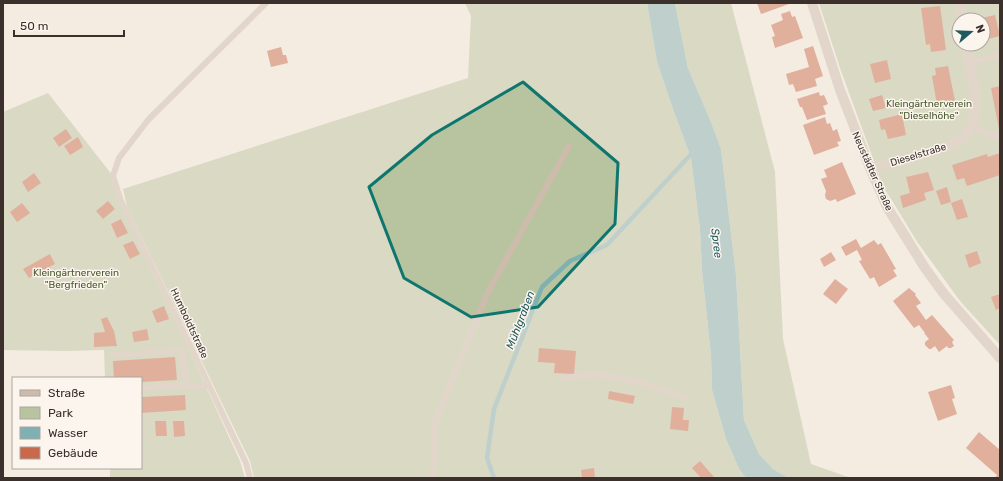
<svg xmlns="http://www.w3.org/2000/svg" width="1003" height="481" viewBox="0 0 1003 481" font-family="Rubik,sans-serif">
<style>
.green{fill:#b8c4a0;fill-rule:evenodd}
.water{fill:#7fb0b2}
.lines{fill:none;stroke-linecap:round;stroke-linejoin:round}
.stream{stroke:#7fb0b2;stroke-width:4.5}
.building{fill:#c8694b}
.service{stroke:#cdbbac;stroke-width:6}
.minor{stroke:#cdbbac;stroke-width:10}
.tertiary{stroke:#cdbbac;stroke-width:10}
.marked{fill:none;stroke:#0f766e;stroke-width:3;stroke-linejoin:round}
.labels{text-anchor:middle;stroke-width:3;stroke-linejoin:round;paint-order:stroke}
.park-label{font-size:10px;fill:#4a5a2e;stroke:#fbf5ee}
.street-label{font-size:10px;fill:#3b302b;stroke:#fbf5ee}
.water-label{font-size:11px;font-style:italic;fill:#1f5a5e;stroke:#fbf5ee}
</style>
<rect width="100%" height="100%" fill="#f4ebe1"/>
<path class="green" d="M465,3H647L657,62L674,112L691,158L700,230L702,271L711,356L712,390L726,439L739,469L746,478H254L250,461L127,207L123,189L468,78L471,16Z
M675,3H731L775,172L783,339L811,464L851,478H789L773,469L759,454L744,420L736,275L721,149L711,122L688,68Z
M819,3H1000V345L960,301L918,243L883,186L840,68ZM959,20H983V44H959Z
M48,93L113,176L121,201L240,461L245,478H110V468H141V378H105L104,350L65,351L3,350V112Z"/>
<path class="water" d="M647,3H675L688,68L711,122L721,149L736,275L744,420L759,454L773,469L789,478H746L739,469L726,439L712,390L711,356L702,271L700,230L691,158L674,112L657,62Z"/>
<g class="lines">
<path class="stream" d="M494,478L487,458L494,409L542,287L570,261L607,245L694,151"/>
</g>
<path class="building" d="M757,3H789V4L761,14Z
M940,6L946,50L931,52L930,44L926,45L921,8Z
M790,11L792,17L795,16L803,38L775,48L772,37L775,36L771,25L783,20L781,14Z
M995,15L1000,36L984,40L983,20L977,19Z
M813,46L823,76L815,79L817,86L796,92L793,84L789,85L786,74L809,67L804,49Z
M281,47L283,55H286L288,63L271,67L267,51Z
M887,60L891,79L875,83L870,64Z
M948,66L955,101L937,105L932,76L936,75L935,68Z
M1000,86V129H999L991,88Z
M819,92L820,96L824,95L828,104L823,106L826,114L807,120L802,107H800L797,99Z
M882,95L886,108L873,111L869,99Z
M902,114L906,135L888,139L885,129L881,130L879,120Z
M825,117L827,124L830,123L833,131L837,129L841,141L837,142L839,146L814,155L803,125Z
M66,129L72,138L59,147L53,138Z
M78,137L83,147L70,155L64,146Z
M1000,153V175L967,186L964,178L957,180L952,165L987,154L988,157Z
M842,162L856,194L837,202L836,199L830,201L826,199L825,195L826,191L821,179L827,177L824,170Z
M928,172L934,190L924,193L926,200L903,208L900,196L910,193L906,177Z
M34,173L41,183L28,192L22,182Z
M947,187L951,202L941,205L936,191Z
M962,199L968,217L957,220L951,203Z
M108,201L115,209L103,219L96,211Z
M22,203L30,213L17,222L10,212Z
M121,219L128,233L117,238L111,224Z
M856,239L861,248L874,240L878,245L881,243L896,269L893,270L897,276L879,287L874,277L870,279L859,261L862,260L857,250L846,256L841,247Z
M133,241L140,254L130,259L123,245Z
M977,251L981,263L969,268L965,255Z
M831,252L836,260L824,267L820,259Z
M50,254L55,264L29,278L23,269Z
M835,279L848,289L836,304L823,294Z
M909,288L916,294L915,295L921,303L916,306L926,320L932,315L954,340L952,342L954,346L951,348H948L947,346L939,352L935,346L931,349H929L925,345V342L929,339L924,333H925L919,325L914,328L893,301Z
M1000,294V308L996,310L991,297Z
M164,306L169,319L157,323L152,311Z
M107,317L114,331L117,346L94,347V333L105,332L101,319Z
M147,329L149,340L134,342L132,332Z
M539,348L576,351L574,374L554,373L555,363L538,362Z
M175,357L177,380L141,382V378H114L113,361Z
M951,385L955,398L952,399L957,414L938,421L928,392Z
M609,391L635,396L633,404L608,399Z
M185,395L186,410L141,413V397Z
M672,407L684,408L683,420H689L688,431L670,429Z
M155,421H166L167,436H156Z
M173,421H184L185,436L174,437Z
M979,432L1000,450V457L999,458L1000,459V478H995L997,475L966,448Z
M700,461L715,478H701L692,468Z
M594,468L595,478H582L581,470Z"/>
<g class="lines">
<path class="service" d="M968,62L1000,56
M971,127L994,136L1000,135
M114,355L182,351L185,377L188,385
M563,378L596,374L642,383L686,398
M141,388L188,385L196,387L209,385
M250,478L246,463L121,201L113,176L119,158L148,120L266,3
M433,478L435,422L488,292L569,146"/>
<path class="minor" d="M960,3L962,20
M870,168C892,162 950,151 965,136C974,126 975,111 975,98C975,83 968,60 965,44"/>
<path class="tertiary" d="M812,3L840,90L870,168L887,207L925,268L944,294L1000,358"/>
</g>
<path d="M0 0H1003V481H0ZM523,82L618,163L615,224L538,307L471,317L404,278L369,187L432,135Z" fill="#f4ebe1" fill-opacity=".55" fill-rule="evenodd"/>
<path class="marked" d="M523,82L618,163L615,224L538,307L471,317L404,278L369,187L432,135Z"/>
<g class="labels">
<g class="park-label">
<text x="929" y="107">Kleingärtnerverein<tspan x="929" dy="12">"Dieselhöhe"</tspan></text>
<text x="76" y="276">Kleingärtnerverein<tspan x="76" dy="12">"Bergfrieden"</tspan></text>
</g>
<g class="street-label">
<text transform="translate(918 154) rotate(-17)" y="4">Dieselstraße</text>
<text transform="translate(873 171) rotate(66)" y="4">Neustädter Straße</text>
<text transform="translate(190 323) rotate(65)" y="4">Humboldtstraße</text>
</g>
<g class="water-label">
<text transform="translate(717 243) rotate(83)" y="4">Spree</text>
<text transform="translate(520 320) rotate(-69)" y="4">Mühlgraben</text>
</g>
</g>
<rect width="1003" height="481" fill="none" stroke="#3b302b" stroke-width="8"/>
<rect x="12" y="377" width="130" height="92" fill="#fbf5ee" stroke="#aea6a0"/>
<rect x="20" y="390" width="20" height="6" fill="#cdbbac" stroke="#aea6a0"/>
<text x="48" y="397" font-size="12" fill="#3b302b">Straße</text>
<rect x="20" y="407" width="20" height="12" fill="#b8c4a0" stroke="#aea6a0"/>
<text x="48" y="417" font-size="12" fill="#3b302b">Park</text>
<rect x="20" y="427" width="20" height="12" fill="#7fb0b2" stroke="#aea6a0"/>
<text x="48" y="437" font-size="12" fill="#3b302b">Wasser</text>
<rect x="20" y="447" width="20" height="12" fill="#c8694b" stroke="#aea6a0"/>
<text x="48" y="457" font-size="12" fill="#3b302b">Gebäude</text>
<g transform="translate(971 32) rotate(71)"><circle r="19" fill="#fbf5ee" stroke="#aea6a0"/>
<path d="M0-3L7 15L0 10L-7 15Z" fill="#1f5a5e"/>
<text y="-6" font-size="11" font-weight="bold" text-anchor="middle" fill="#3b302b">N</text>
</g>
<path d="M14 30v6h110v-6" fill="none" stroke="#3b302b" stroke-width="2"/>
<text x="20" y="30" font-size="12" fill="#3b302b" stroke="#fbf5ee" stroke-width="3" paint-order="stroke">50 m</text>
</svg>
